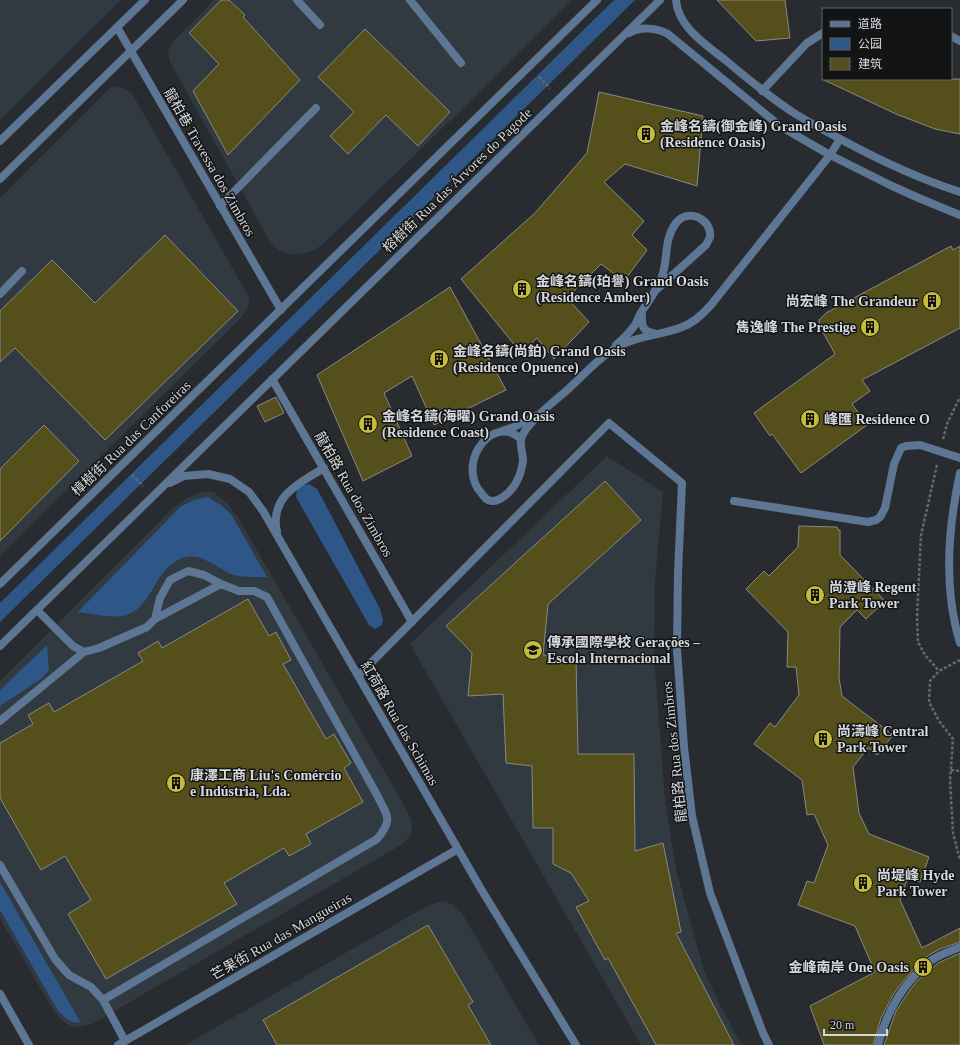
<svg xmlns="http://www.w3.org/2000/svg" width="960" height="1045" viewBox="0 0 960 1045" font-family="'Times New Roman','Noto Sans SC',serif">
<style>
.built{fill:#313941}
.green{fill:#2e5686}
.building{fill:#55501b;stroke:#898982}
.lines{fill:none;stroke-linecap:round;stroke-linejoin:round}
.path{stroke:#666a6e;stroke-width:2.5;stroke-dasharray:3 2;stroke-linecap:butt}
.lane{stroke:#5d7693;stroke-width:8}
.street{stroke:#5d7693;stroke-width:8}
.labels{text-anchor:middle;stroke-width:3;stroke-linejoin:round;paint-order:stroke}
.poi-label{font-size:14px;font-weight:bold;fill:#d5d8db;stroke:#131416;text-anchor:start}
.street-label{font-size:14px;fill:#d5d8db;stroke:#131416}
</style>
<rect width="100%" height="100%" fill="#282c31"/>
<path class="built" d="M0,0H121L0,120Z
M214,0H571L456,115L322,245L312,251L300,254H288L280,251L273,245L268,238L170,62L168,52L170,45Z
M119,86L125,89L133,95L141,109L249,297V305L241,318L0,556V198L110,88Z
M607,456L663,492L655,580L654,655L665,800L676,869L693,932L704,970L719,1003L742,1045H641L410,644Z
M202,492H213L227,503L239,519L408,812L412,824L411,835L401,845L92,1024L76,1028L63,1022L53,1010L0,919V681L173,508L187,498Z
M444,901L452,904L462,913L539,1045H185L429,905Z"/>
<path class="green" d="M614,0H635L0,622V603Z
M309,484L317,489L321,496L380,609L383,620L382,625L375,629L369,625L296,497L297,490L301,486Z
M208,497L221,505L231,514L267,577C257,577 244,578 234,575C219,570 203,553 186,557C154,565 155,605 127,615C116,619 91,614 78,612L180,507L196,499Z
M47,645L49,670L41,679L0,706V690Z
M0,882L81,1023C70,1023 65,1018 58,1011L0,910Z"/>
<path class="building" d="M221,0H229L245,15L243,17L300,80L228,155L193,91L219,64L189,33Z
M717,0H785L790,38L756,41Z
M365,29L450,112L418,146L386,115L348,154L330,136L354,112L318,77Z
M822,79H960V134L935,129L896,114Z
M599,92L703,116L697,186L625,164L604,182L644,221L632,235L647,250L624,281L601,264L567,298L589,322L554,359L537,338L521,353L461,279L535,213L587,153Z
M165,235L238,311L105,440L15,348L0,362V311L52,260L95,303Z
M951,246L953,250L960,246V328L862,380L870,391L852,404L867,425L801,473L772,434L770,436L754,413L835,354L820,327L819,320L826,313Z
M450,287L506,390L434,425L412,376L384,393L412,456L363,481L317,375Z
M276,397L284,413L265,422L257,406Z
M44,425L79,461L0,541V469Z
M605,481L641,520L548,604L543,655L576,658L578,754H634L635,851L663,843L681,932L676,933L734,1045H656L608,958L605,960L576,907L589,901L571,873L553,864V828H533L532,766L506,763L503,694L468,696L472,653L446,626Z
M799,526L837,527L838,530H840V555L885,601L866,619L857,610L840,627L839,678L842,696L893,735L877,755L868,748L853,767L859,813L869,834L929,857L920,882L908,877L900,900L922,948L960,928V942L940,949L929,955L918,964L901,984L893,995L881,1018L873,1045H824L810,1006L875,972L855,926L798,905L807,881L814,883L828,845L814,814L807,815L802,780L754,744L770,723L775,727L799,695L796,667H787L788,632L746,589L764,571L769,576L798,547Z
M248,599L269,636L276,632L291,660L283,664L326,739L334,734L351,763L344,768L363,802L306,834L311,844L289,856L284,848L224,883L237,904L106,979L68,914L91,900L65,856L41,870L0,798V743L33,724L28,715L49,703L54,712L143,661L138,653L158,641L162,648Z
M428,925L473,1002L468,1005L491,1045H277L263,1020Z
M960,953V1045H884L896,1011L910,990L917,981L938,963Z"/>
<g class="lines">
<path class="path" d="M539,77L550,88
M943,439L947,424L960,397
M937,465L921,535L917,617L918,642L925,655L939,671
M132,475L143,486
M960,660L939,671L930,681L929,702L939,721L953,739L950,781L953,833L960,860
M951,770L960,771"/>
<path class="lane" d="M297,0L320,25
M410,0L461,63
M220,206L316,108
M0,294L22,271
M642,313C641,327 643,332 657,334
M616,345C623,339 630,332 635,325C638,319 640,313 644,308C651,297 660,286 663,273C668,256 664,239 676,223C687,208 712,218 710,237C709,239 707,243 706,245L656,290
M502,431L514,427L535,416
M521,439C494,414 459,458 478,489C481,492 484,498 488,500C493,502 499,500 503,497C515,489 521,475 523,461C523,454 520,447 521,440C522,432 531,423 536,418C545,408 556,400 566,391C583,376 601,355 621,345C640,335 663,335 682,327C694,323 703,314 711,305L830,155L840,139
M734,501L868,522L876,520L880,517L885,508L894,464L901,448L906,446L920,445L960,458
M37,610L73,646L84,652L99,648L147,627L155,619L160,598L170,580L188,571L204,575L221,584L239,591H254L267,597L377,795C387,816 394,819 377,839L103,1000
M155,619L221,584
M0,721L84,652
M0,865L55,959L69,975L91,987L103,1000L125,1041
M878,1045C886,1012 905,980 932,960C940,954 951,951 960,947"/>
<path class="street" d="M676,0C678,27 705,44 724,59C747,78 769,97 794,113C810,123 827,132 844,141C881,161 920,179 960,192
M117,27L281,310
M629,33C641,26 657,28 668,34L780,126L830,155L892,186L921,199L960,215
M951,36L960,41
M762,91L807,43L823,33
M0,141L145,0
M0,179L183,0
M272,379L412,622
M960,473C948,528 943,588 960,643
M170,483L184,476L208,474L230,479L249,492L263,511L481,889L576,1045
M277,532C269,497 299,483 324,468
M0,584L597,0
M0,646L660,0
M358,676L609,423L682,483L678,573L677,649L684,747L692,816L710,893L763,1033L769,1045
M0,994L29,1045
M118,1045L458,849"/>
</g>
<defs>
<g id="building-disc" transform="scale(1)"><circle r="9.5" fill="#c7bb3c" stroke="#131416"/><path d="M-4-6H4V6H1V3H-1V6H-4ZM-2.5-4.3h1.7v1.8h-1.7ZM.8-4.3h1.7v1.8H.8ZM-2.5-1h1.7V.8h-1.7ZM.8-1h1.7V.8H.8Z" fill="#111"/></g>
<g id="school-disc" transform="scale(1)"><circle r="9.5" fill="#c7bb3c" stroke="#131416"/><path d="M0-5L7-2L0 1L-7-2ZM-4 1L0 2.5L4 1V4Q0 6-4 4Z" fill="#111"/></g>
</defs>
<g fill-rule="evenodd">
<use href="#building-disc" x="646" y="134"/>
<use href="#building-disc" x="522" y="289"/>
<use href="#building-disc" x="932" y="301"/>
<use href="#building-disc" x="870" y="327"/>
<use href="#building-disc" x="439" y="359"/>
<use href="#building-disc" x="810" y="419"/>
<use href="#building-disc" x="368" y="424"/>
<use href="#building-disc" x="815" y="595"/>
<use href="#school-disc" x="533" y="650"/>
<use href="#building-disc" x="823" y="739"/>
<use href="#building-disc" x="176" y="783"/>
<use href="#building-disc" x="863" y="883"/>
<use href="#building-disc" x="923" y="967"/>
</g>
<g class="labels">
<g class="poi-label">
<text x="660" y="131">金峰名鑄(御金峰) Grand Oasis<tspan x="660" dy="16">(Residence Oasis)</tspan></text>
<text x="536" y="286">金峰名鑄(珀譽) Grand Oasis<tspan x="536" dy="16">(Residence Amber)</tspan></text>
<text x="918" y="306" text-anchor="end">尚宏峰 The Grandeur</text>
<text x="856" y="332" text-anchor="end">雋逸峰 The Prestige</text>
<text x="453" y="356">金峰名鑄(尚鉑) Grand Oasis<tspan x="453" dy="16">(Residence Opuence)</tspan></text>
<text x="382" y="421">金峰名鑄(海曜) Grand Oasis<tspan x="382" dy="16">(Residence Coast)</tspan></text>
<text x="824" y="424">峰匯 Residence O</text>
<text x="829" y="592">尚澄峰 Regent<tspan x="829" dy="16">Park Tower</tspan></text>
<text x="547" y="647">傳承國際學校 Gerações –<tspan x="547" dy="16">Escola Internacional</tspan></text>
<text x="837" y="736">尚濤峰 Central<tspan x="837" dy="16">Park Tower</tspan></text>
<text x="190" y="780">康澤工商 Liu's Comércio<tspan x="190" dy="16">e Indústria, Lda.</tspan></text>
<text x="877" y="880">尚堤峰 Hyde<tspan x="877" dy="16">Park Tower</tspan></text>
<text x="909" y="972" text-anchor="end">金峰南岸 One Oasis</text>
</g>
<g class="street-label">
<text transform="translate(210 162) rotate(60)" y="5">龍柏巷 Travessa dos Zimbros</text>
<text transform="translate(457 180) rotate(-44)" y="5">榕樹街 Rua das Árvores do Pagode</text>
<text transform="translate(131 438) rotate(-44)" y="5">樟樹街 Rua das Canforeiras</text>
<text transform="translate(354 494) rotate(60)" y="5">龍柏路 Rua dos Zimbros</text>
<text transform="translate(400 723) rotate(60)" y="5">紅荷路 Rua das Schimas</text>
<text transform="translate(674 752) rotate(-96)" y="5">龍柏路 Rua dos Zimbros</text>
<text transform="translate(281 936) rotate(-30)" y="5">芒果街 Rua das Mangueiras</text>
</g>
</g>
<rect x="822" y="8" width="130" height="72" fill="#131416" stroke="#616265"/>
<rect x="830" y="21" width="20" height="6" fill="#5d7693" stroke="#616265"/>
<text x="858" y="28" font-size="12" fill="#d5d8db">道路</text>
<rect x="830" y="38" width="20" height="12" fill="#2e5686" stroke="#616265"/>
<text x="858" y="48" font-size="12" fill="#d5d8db">公园</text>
<rect x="830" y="58" width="20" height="12" fill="#55501b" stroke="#616265"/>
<text x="858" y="68" font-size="12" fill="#d5d8db">建筑</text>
<path d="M824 1029v6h63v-6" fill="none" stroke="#d5d8db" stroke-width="2"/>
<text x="830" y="1029" font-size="12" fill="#d5d8db" stroke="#131416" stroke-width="3" paint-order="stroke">20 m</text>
</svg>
